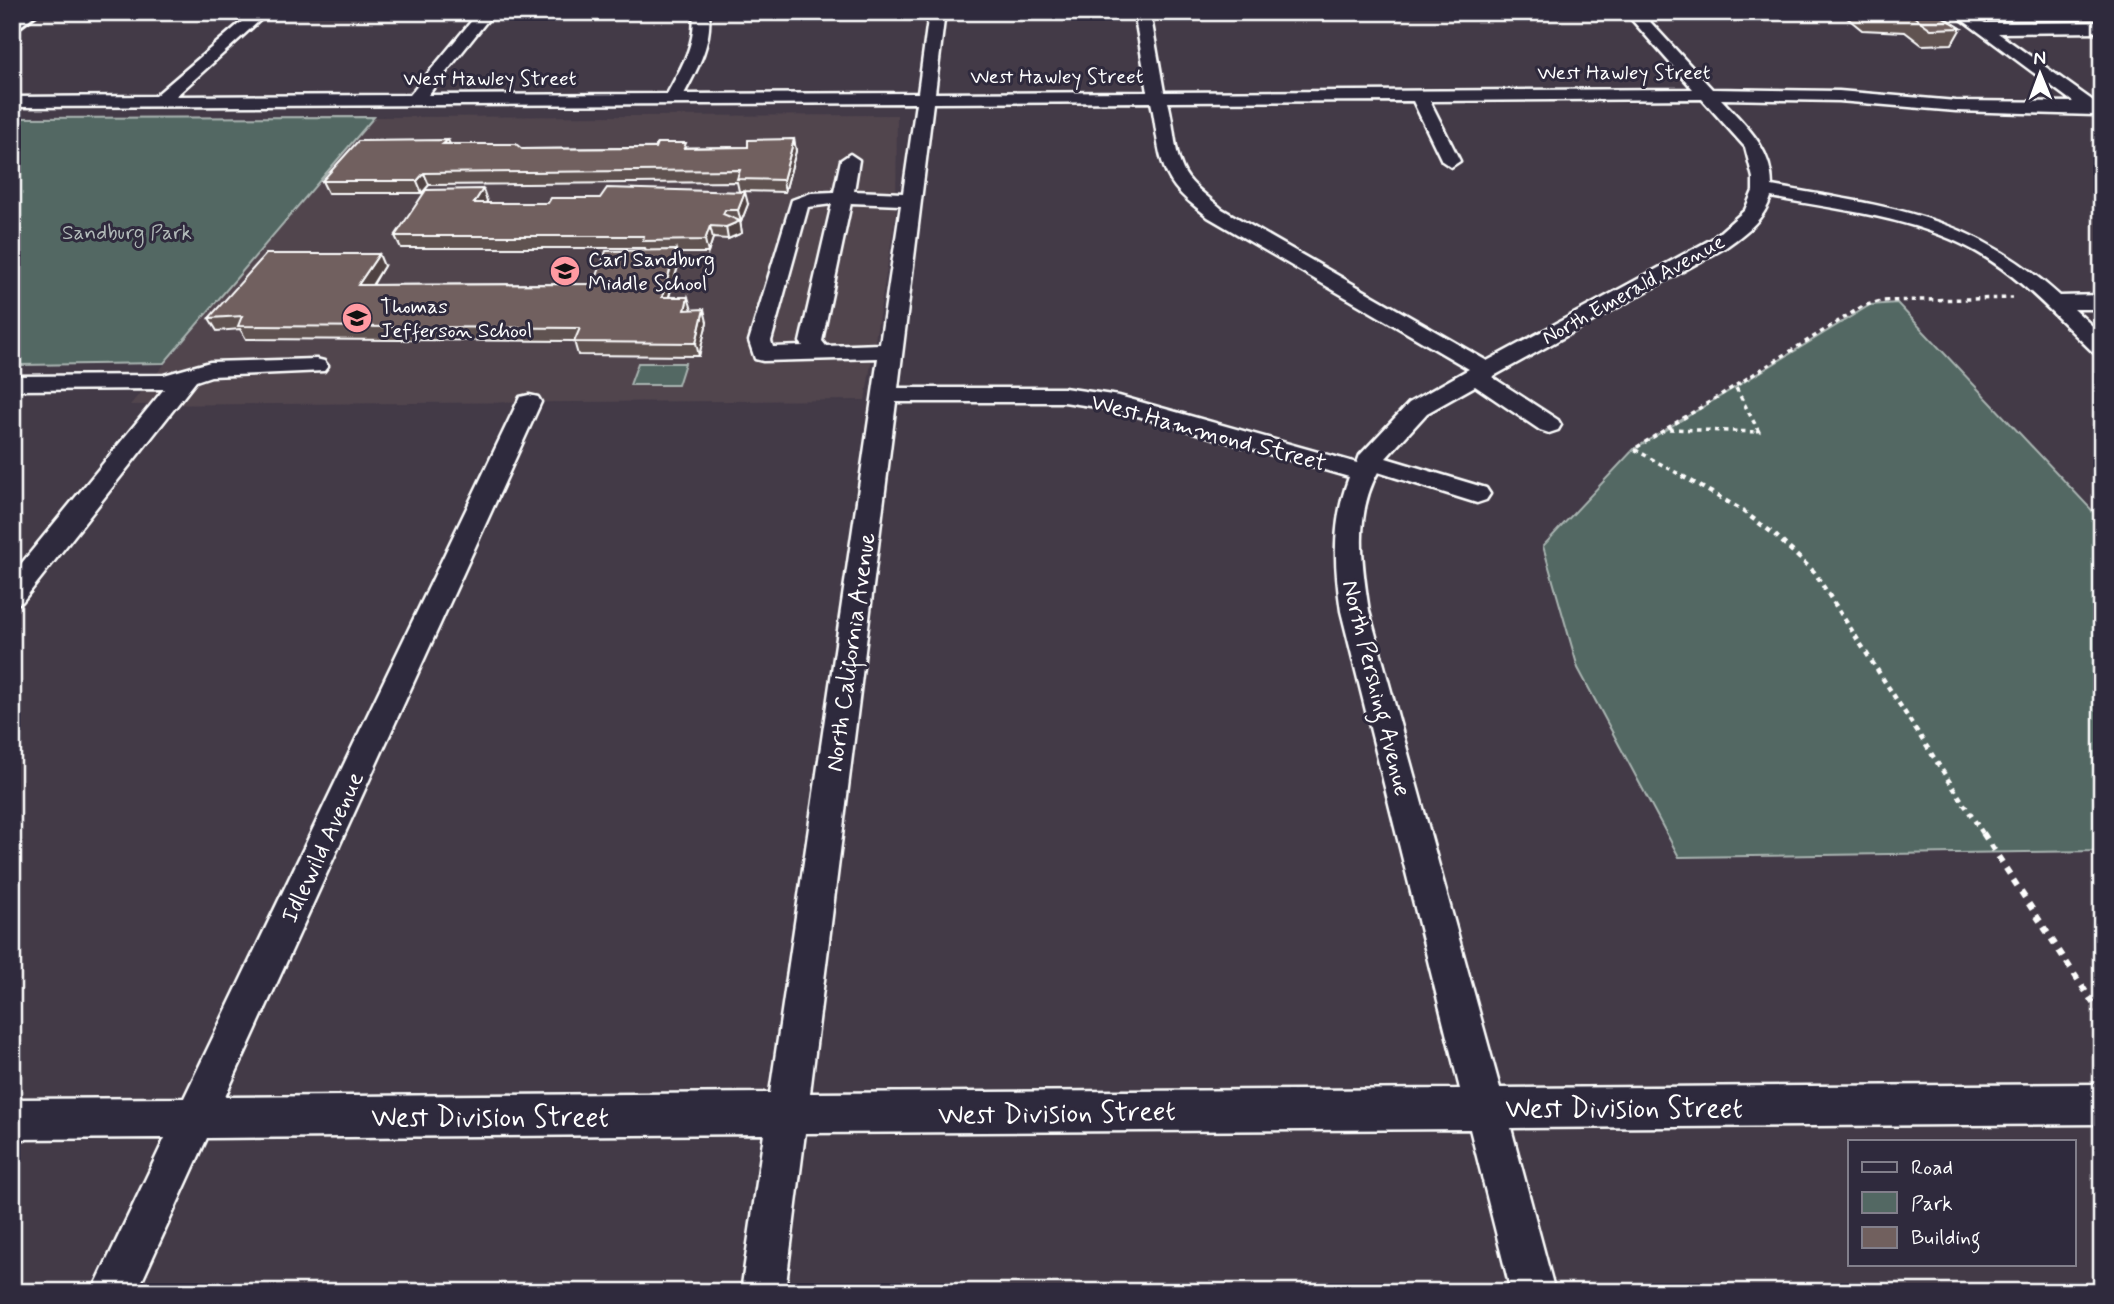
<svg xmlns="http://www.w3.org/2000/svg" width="2114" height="1304" viewBox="0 0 2114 1304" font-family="Mynerve,sans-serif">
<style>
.built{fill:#51454e}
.green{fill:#536863;stroke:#a9b4b1;stroke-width:2}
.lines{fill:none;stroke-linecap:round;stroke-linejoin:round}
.minor-casing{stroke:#fff;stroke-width:5}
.major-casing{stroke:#fff;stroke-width:6}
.path-far2{stroke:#fff;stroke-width:3.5;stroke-dasharray:4.5 4.5;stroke-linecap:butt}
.path-far1{stroke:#fff;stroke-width:4.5;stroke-dasharray:5 5;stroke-linecap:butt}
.path{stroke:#fff;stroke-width:6;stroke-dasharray:7 7;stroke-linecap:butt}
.minor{fill:#2f2a3d;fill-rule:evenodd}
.major{fill:#2f2a3d;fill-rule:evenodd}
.wall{fill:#615351;stroke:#fff;stroke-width:2}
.shaded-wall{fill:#4f4342;stroke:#fff;stroke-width:2}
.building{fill:#71605e;stroke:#fff;stroke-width:2}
.labels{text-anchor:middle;stroke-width:6;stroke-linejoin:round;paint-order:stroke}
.far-street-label{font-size:21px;fill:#fff;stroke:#2f2a3d}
.far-park-label{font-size:21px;fill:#b2bbb9;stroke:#2f2a3d}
.far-poi-label{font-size:21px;fill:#fff;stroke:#2f2a3d;text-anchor:start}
.street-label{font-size:24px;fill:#fff;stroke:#2f2a3d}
.near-street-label{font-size:28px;fill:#fff;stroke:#2f2a3d}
</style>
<rect width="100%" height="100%" fill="#433a47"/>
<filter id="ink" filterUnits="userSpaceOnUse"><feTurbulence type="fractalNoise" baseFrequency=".0143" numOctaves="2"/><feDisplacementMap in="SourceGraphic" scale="14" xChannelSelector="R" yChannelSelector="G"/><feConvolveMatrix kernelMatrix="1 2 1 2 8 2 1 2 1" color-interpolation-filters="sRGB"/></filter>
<g filter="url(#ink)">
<path class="built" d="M897,115L896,214L865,400L130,405L374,117Z"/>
<path class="green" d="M374,117L164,363L20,365L12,373V118Z
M1897,303L2102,521V851L1679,857L1578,668L1543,546L1634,449L1870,305Z
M638,363H685L678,385H630Z"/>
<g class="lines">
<g class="minor-casing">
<path id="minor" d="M253,12H269L176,96L410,95L479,12H494L428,95L667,94C681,68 697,43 693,12H709C712,43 698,68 684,94L918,93L929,12H945L935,93L1148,92L1134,12H1150L1164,92L1693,89L1625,12H1641L1712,89L1839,91L1956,101L2073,102L1952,12H1969L1985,23L2102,22V32L1998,33L2096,103H2102V113L2095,115L1956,111L1839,101L1721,99C1745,125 1772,148 1772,186C1887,207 1969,213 2060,296L2102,295V309H2074L2102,335V355L2094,353C2057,318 2022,278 1977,252C1914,217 1840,210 1771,197C1764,220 1744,234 1726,247L1492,377L1558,420L1561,425L1558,430L1549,433L1540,430L1475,386L1427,413L1386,458L1486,488L1490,494L1486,500L1477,503L1378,472C1354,515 1362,565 1369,611L1500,1088L2102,1084V1124L1511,1128L1555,1292H1511L1470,1129L805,1133L785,1292H741L764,1134L207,1138L137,1292H92L165,1138L12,1139V1099L184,1098L520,397L529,395L538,397L541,402L225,1097L770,1093L878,358L763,361L755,359L749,341L792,200L811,193L834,192L841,160L850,154L859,160L854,191L903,193L916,103L12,107V97L155,96ZM1702,99L1745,147L1753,178V191L1745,210L1712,239L1487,361L1222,209C1211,199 1197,190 1188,178C1173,157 1175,126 1168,102L1413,101L1442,161L1451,167L1460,161L1430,101ZM1151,102C1158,131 1156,162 1175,187C1184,199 1197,207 1208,217L1469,369L1409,403L1360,455L1357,463L1119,396L1064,388H898L933,103ZM851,203L901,205L880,344L826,346L822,341ZM832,204L800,342L803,346L773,347L771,341L808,207ZM896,402H1064L1117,410L1349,477C1332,522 1334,564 1341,611L1460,1089L810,1093Z
M316,359L324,361L328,366L324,371L211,376L196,381L22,602L12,605V575L164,389L12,390V376L164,375L210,362Z"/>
</g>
<g class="major-casing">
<path id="major" d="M15,12H39L19,27L12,29V14Z"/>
</g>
<path class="path-far2" d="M1669,429L1759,432L1735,386
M1686,478L1634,449L1863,306L1881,301L2013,298"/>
<path class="path-far1" d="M1682,476L1740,509L1774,534L1814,572L1984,835"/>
<path class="path" d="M1983,833L2102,1017"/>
<use href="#minor" class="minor"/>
<use href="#major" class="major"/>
</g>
<path class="wall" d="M1848,12H1939L1938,14L1961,28L1952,44L1922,45L1905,32L1862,30L1846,17Z
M794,139L796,151L785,192L739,191L737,182L429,185L422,193H328L322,181L448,140L450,144L522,149L748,147Z
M487,201L486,203L748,204L741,222H740L742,233L728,239L713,238L708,253H677L679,263L669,297L691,310L707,322L699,356L578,355L574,341L246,339L240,329L217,331L209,318L384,266L373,285L594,284L646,250L645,248H401L395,236Z"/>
<path class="shaded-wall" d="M794,139L796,151L785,192L783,180Z
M424,173L429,185L422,193L417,181Z
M483,189L487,201L479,216L474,203Z
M745,192L748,204L741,222L738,210Z
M740,221L742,233L728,239L726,227Z
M710,226L713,238L708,253L705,240Z
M676,250L679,263L665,309L662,297Z
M379,254L384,266L364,298L358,285Z
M688,297L692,310H685Z
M704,309L707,322L699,356L696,343Z"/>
<path class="building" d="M1867,12H1935L1961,28L1931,29L1913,16L1869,14Z
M794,139L783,180L737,179L740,170L424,173L417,181H322L358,141L448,140L443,144H516L522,149L655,148L657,143H686L684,148L748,147V140Z
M607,188L745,192L738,210H725L723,214L740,221L726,227L710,226L705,240L643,241L644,236H395L426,190L483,189L474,203H548L551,198H600Z
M676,250L662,297H688L685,310L704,309L696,343L574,342L580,328L238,326L242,316L209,318L266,254H379L358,285L594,284L606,251Z"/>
</g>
<defs>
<g id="school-disc" transform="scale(1.575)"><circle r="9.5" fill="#ff9aa2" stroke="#2f2a3d"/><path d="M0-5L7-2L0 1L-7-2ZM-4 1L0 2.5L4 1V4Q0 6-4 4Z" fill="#111"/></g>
</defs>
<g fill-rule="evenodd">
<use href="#school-disc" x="565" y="271"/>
<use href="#school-disc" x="357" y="318"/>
</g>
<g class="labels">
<g class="far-street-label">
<text x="1624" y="79">West Hawley Street</text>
<text x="1057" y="83">West Hawley Street</text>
<text x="490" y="85">West Hawley Street</text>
<text transform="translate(1633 289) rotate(-29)" y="7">North Emerald Avenue</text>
</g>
<g class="far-park-label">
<text x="127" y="239">Sandburg Park</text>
</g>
<g class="far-poi-label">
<text x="588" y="266">Carl Sandburg<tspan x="588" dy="24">Middle School</tspan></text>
<text x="380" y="313">Thomas<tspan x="380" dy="24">Jefferson School</tspan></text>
</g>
<g class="street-label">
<text transform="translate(1209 432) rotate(15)" y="8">West Hammond Street</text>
<text transform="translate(850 652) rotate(-82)" y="8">North California Avenue</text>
<text transform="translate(1377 688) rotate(76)" y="8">North Pershing Avenue</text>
<text transform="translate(322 847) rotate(-65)" y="8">Idlewild Avenue</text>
</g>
<g class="near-street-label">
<text x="1624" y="1117">West Division Street</text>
<text transform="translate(1057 1112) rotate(-1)" y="10">West Division Street</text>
<text x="490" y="1126">West Division Street</text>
</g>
</g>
<rect width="2114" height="1304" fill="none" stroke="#2f2a3d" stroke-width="42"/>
<rect x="21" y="21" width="2072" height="1262" fill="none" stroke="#fff" stroke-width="2.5" filter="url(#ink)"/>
<rect x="1848" y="1140" width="228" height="126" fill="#2f2a3d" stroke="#827f8b" stroke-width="2"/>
<rect x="1862" y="1162" width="35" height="10" fill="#2f2a3d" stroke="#827f8b" stroke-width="2"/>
<text x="1911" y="1174" font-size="21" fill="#ffffff">Road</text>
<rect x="1862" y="1192" width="35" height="21" fill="#536863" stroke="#827f8b" stroke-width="2"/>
<text x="1911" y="1210" font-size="21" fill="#ffffff">Park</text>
<rect x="1862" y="1227" width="35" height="21" fill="#71605e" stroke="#827f8b" stroke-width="2"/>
<text x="1911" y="1244" font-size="21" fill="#ffffff">Building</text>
<g transform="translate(2040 74) rotate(359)" stroke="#2f2a3d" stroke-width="5" paint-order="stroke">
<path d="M0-5L12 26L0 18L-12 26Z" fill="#ffffff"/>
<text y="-10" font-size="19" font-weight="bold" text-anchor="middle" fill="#ffffff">N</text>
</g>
</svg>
